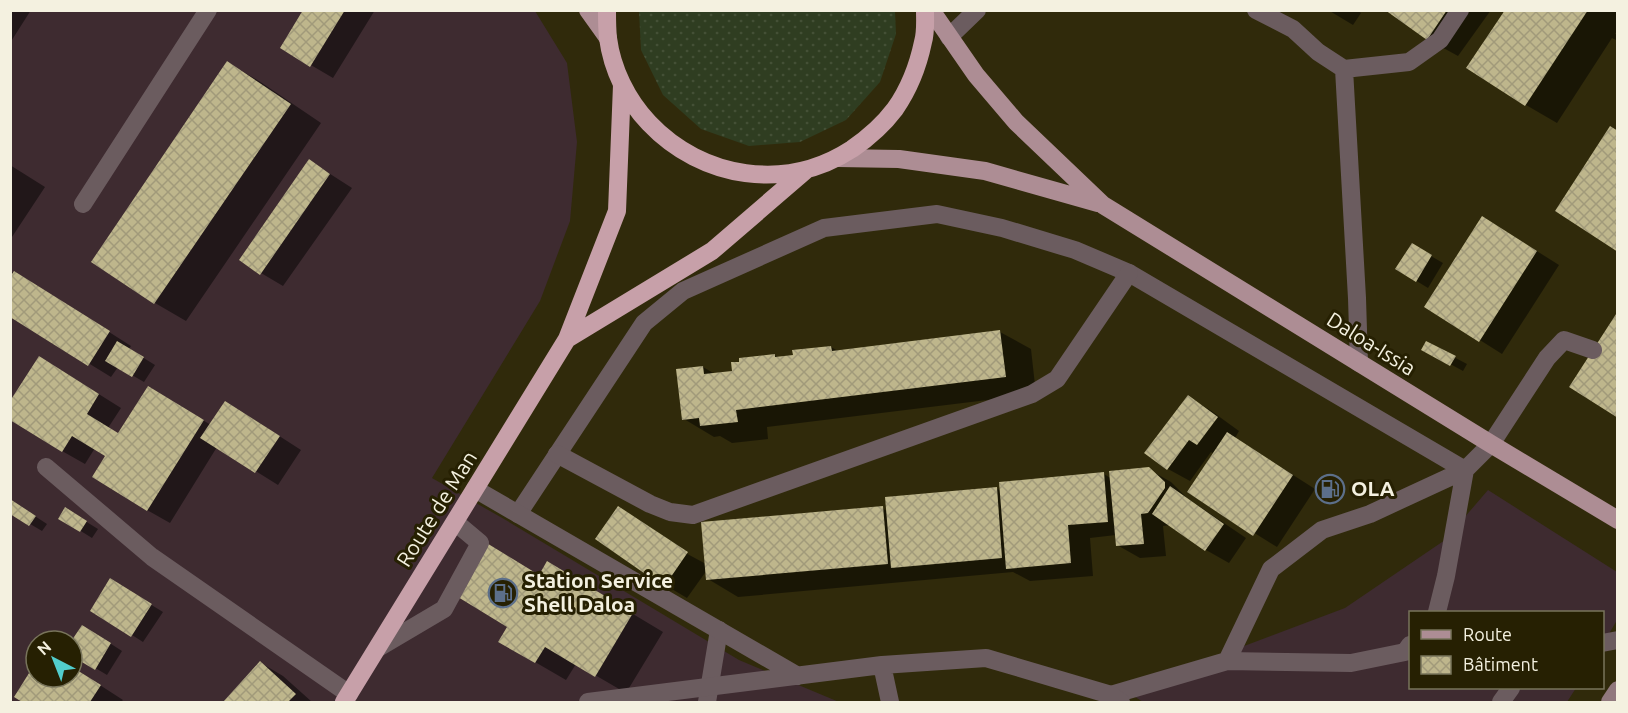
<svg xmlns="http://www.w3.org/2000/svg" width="1628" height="713" viewBox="0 0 1628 713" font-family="Ubuntu,sans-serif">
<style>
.commercial{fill:#3e2b30;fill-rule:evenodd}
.grass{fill:url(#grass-dots)}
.shadow{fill:#0007}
.building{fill:url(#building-cross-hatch)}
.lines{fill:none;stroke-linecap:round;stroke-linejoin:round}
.lane{stroke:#6b5c5f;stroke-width:18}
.street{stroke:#6b5c5f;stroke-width:18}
.secondary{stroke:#90787d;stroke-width:18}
.primary{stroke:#ad8d94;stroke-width:18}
.highway{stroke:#c7a0a9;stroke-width:18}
.labels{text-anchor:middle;stroke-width:6;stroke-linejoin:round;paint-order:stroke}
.street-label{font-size:21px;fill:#f4f1e0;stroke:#262002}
.poi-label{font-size:21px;font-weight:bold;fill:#f4f1e0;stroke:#262002;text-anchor:start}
</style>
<defs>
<pattern id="grass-dots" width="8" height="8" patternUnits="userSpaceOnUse" patternTransform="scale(1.5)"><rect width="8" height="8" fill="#2f3d21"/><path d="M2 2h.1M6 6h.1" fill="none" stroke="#445036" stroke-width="1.8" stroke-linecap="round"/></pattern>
<pattern id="building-cross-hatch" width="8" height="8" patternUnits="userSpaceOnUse" patternTransform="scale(1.5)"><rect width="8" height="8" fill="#beb68c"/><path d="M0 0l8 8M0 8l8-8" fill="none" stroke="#a19a7a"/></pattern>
</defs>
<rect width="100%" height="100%" fill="#302a0b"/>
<path class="commercial" d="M10,11H535L567,63L577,142L570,221L540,301L432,478L504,519L739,660L839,702H11ZM36,641H72V677H36Z
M1488,490L1617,572V620L1603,644L1602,612H1410V688H1576L1567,702H1143L1123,689L1207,660L1345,608L1445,540Z"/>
<path class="grass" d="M639,11H895L896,34L880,82L846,120L800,142L749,146L701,129L663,95L641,50Z"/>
<path class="shadow" d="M10,10H31L10,43Z
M305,10H375L333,78L282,48Z
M1328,10H1357L1361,13L1353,25Z
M1387,10H1491L1458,56L1427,39Z
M1506,10H1618V30L1615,34H1618V41L1612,38L1557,123L1526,105L1469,68Z
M228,63L259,81L321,123L186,321L155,303L93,261Z
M310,161L352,188L283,286L261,273Z
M10,165L45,187L10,240Z
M1505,231L1559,265L1502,354L1426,306Z
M1412,245L1443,263L1428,288L1397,269Z
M10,271L37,286L131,346L129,349L155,365L144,382L118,367L111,377L10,315Z
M1000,332L1031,349L1036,394L767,427L768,439L732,443L720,436L714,437L684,419L703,367L715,374L734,372L774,355L779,358L831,347L838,351Z
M1427,343L1467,364L1463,371L1423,349Z
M62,371L121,408L108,428L118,435L171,401L211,425L248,416L301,450L278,485L217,447L170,523L147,510L107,456L95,448L85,464L62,451Z
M1188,397L1210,410L1239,431L1235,438L1315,489L1277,547L1189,492L1214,454L1211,452L1190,481L1168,469Z
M1148,469L1171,482L1187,498L1246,538L1229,563L1206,550L1171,525L1163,526L1166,556L1140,558L1117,545L1116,535L1090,538L1093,576L1030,581L1013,572L738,597L708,579L707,570L687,598L665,585L619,508L682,548L680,550L706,564L882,508L887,511L996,488L1001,491L1104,474L1112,479Z
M21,507L47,524L42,531L10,512Z
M77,516L98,529L92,538L60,518Z
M540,577L578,581L663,632L626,693L576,664L566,680L535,662L509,626Z
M122,587L163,612L143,642L132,635Z
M94,633L122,651L107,675L72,654V643Z
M261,663L283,676L312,702H225Z
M36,664V677H72V667L123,700L121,702H25L16,697Z"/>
<path class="building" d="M303,10H345L310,67L280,48Z
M1385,10H1447L1427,40Z
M1505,10H1588L1525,106L1466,68Z
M227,61L291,104L154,304L91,262Z
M1610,126L1618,131V252L1555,211Z
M309,159L330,174L260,275L239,260Z
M1482,216L1537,251L1479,342L1424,307Z
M1412,243L1432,255L1416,282L1395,269Z
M14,271L110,331L88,366L10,317V277Z
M1618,311V418L1569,387Z
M1000,330L1006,377L736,410L738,422L700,426L699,418L682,420L676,369L703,366L704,374L732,371L731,362H739V358L775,354V357L793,355L792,350L831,346L832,351Z
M117,341L144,357L132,377L105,361Z
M1426,341L1456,356L1450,366L1421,350Z
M39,356L99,394L87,414L118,433L148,386L204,420L147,511L92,477L105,456L72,436L62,452L10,420V401Z
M1188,395L1218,417L1197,445L1189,440L1167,470L1144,453Z
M225,401L280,436L255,473L200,438Z
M1227,432L1293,475L1253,536L1187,492Z
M1149,467L1165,482V488L1148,513L1141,514L1144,544L1116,546L1109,471Z
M1104,472L1108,522L1068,525L1071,563L1006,569L999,482Z
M1170,486L1224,524L1205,551L1152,514Z
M997,487L1002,558L891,568L885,497Z
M10,499L36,516L29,526L10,514Z
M618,506L688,552L664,587L595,539Z
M883,506L888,564L706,580L701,522Z
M65,507L87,521L80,532L58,519Z
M485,542L539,575L547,561L633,613L595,677L545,647L535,663L498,642L507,627L453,594Z
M110,578L152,604L131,637L90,611Z
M82,625L111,643L95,670L72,656V640Z
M260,661L296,694L288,702H223Z
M36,662V677H72V667L101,685L90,702H22L14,697Z"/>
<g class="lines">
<path class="lane" d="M1256,10L1293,29L1318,52L1344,69L1357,298L1359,363
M949,37L977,10
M1344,69L1409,62L1440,40L1460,10
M83,204L208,10
M46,467L152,557L349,694
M518,514L644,323L683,291L824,228L937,214L1002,228L1075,250L1129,273L1465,470L1446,576L1437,612
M1602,643L1618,640
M378,648L444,609L480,543L455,522
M1227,661L1351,663L1405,652L1410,645
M1111,695L1227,661L1271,569L1322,530L1370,514L1465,470L1491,444L1547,358L1564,340L1593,350
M707,702L719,630
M1501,702L1511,688"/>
<path class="street" d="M557,454L650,504L670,512L693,515L1032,394L1057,379L1129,273
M475,489L798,676
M882,665L890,702
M588,702L882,665L986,658L1111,695L1121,702"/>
<path class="secondary" d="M1610,702L1618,690"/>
<path class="primary" d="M588,10L608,38
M931,10L976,75L1016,122L1103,205L1491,444L1618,520
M838,158L899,159L985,171L1098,203"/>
<path class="highway" d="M607,10C607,19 607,29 608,38C612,69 627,100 649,123C702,179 786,192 852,149C868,138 883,125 895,109C909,89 918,66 923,42C926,32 925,21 925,10
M567,339L712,251L805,171
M344,702L567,339L617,211L622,85"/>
</g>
<defs>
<g id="fuel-ring" transform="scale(1.5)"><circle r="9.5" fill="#262002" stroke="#5c6f8a" stroke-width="1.5"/><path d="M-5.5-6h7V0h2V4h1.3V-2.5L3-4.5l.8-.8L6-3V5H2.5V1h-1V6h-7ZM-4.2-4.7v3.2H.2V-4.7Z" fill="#5c6f8a"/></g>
</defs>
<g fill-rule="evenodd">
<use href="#fuel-ring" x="1330" y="489"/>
<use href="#fuel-ring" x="503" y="593"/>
</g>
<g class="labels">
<g class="street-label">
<text transform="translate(1371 344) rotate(32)" y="7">Daloa-Issia</text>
<text transform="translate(437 509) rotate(-58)" y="7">Route de Man</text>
</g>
<g class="poi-label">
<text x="1351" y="496">OLA</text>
<text x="524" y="588">Station Service<tspan x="524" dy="24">Shell Daloa</tspan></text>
</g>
</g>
<rect width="1628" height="713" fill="none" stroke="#f4f1e0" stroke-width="24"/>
<rect x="1409" y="611" width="195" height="78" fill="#262002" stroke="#78745b" stroke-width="1.5"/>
<rect x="1421" y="630" width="30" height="9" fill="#ad8d94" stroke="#78745b" stroke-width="1.5"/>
<text x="1463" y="641" font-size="18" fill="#f4f1e0">Route</text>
<rect x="1421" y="656" width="30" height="18" fill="url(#building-cross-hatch)" stroke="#78745b" stroke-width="1.5"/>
<text x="1463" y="671" font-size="18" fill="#f4f1e0">Bâtiment</text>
<g transform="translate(54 659) rotate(318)"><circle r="28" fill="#262002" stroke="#78745b" stroke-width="1.5"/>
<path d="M0-4.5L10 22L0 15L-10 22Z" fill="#52cdcc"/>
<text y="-9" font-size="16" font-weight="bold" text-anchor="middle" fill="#f4f1e0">N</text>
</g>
</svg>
